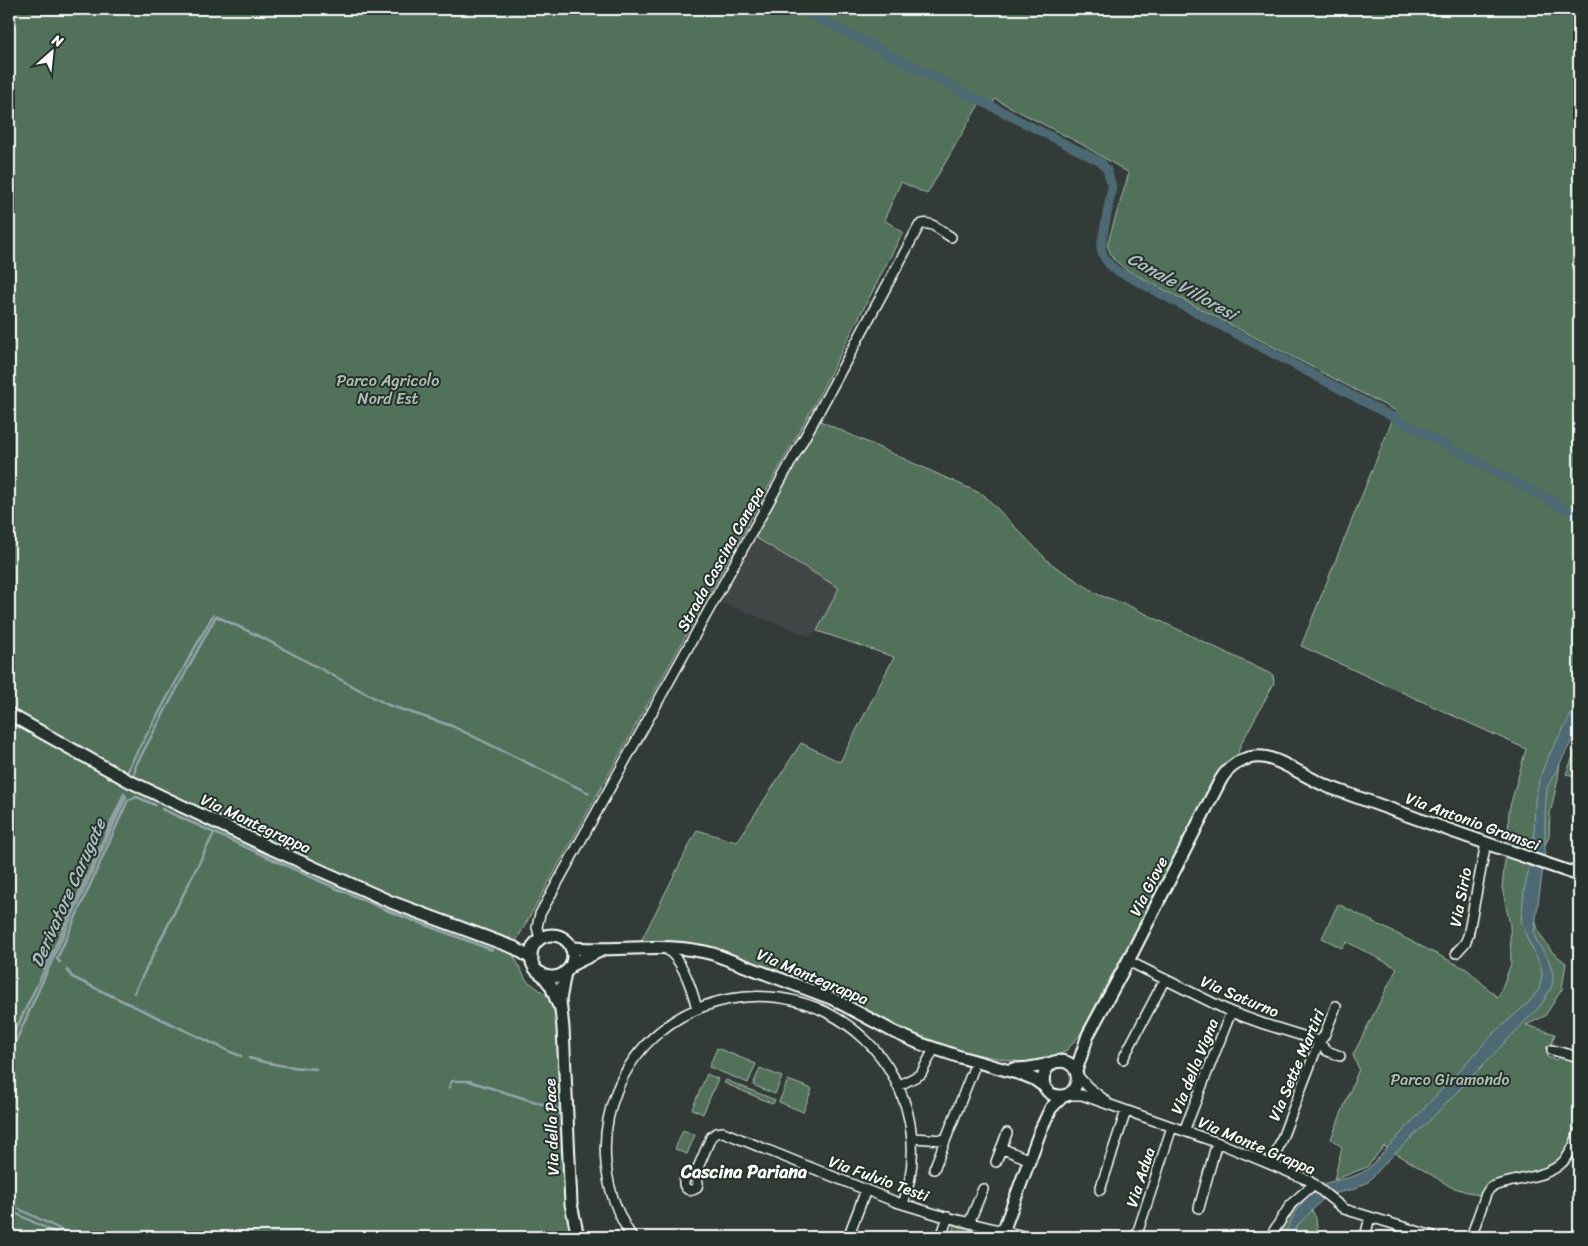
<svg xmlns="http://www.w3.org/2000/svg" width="1588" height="1246" viewBox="0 0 1588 1246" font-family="Sriracha,sans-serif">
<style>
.built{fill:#424545}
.green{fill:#51715a;stroke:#a8b8ac}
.water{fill:#4e6973;stroke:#95a5ab}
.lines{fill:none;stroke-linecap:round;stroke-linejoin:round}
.stream{stroke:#95a5ab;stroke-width:2.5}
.canal{stroke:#4e6973;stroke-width:9}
.street-casing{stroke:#fff;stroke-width:12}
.secondary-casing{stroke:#fff;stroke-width:15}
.street{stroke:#26332d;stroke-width:9}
.secondary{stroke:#26332d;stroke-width:11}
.labels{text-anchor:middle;stroke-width:4;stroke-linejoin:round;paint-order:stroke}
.park-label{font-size:16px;fill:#b1bfb5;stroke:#26332d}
.street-label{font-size:16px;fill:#fff;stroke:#26332d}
.water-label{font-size:18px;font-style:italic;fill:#afbcc0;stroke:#26332d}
.neighbourhood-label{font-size:18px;font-weight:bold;fill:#fff;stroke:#26332d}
</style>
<rect width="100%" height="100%" fill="#333b38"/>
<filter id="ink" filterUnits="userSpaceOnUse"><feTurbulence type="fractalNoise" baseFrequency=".02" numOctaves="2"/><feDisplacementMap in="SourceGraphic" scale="10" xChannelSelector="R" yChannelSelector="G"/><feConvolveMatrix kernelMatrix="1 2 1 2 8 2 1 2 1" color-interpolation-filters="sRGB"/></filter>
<g filter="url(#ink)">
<path class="built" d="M753,536L839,588L817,631L812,637L717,601Z"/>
<path class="green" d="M9,9H1579V724L1561,754L1558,779L1550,814L1549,836L1533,873V912L1539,933L1552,952L1566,963L1562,989L1545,1016L1526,1025L1555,1034L1547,1057L1556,1060L1560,1055L1579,1061C1579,1098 1586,1148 1547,1168L1490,1183L1485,1188L1481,1196L1451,1187L1384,1146L1367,1167L1334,1180L1342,1147L1331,1139L1359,1069L1353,1055L1397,968L1347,942L1342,948L1322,938L1338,904L1468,970L1498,998L1511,964L1510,925L1502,887L1508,834L1509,810L1526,749L1301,646L1396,411L1128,271L1113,259L1107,245L1129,173L1083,145L995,99L991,106L981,101L927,194L901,182L884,220L903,232L814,405L510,952L515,958L526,980L555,1001L561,1033L568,1222L572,1237H9Z
M818,420L984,495L1050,563L1099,595L1123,603L1273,675L1274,683L1240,746L1237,756L1221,769L1080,1035L1065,1052L1036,1062L1013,1061L965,1052L892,1025L839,996L704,945L641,941L697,830L737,842L801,743L840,762L894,657L817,631L839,588L753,536Z
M1579,742V777L1566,774Z
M717,1048L756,1064L748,1083L709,1067Z
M760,1068L782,1077L775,1094L753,1085Z
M707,1074L718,1079L703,1114L692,1109Z
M726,1080L775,1100L773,1104L724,1083Z
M788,1080L812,1089L803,1112L779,1102Z
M683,1130L695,1135L687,1154L675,1149Z
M1307,1201L1316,1218L1318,1237H1276L1298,1205Z
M954,1225L991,1235V1237H951Z"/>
<path class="water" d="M1579,700V727L1547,788L1545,812V853L1534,933L1537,942L1549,960L1553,974L1552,986L1541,1005L1431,1119L1387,1161L1368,1182L1355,1189L1332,1194L1325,1197L1298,1225L1291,1237H1283C1291,1221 1305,1191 1323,1184C1338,1179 1354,1179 1368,1169L1494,1033L1529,1002L1539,989L1542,975L1541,966L1527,938L1521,920L1524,892L1534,843L1535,799L1540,777L1548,757Z"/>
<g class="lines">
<path class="stream" d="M128,772L130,765L213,615
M134,775L136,765L216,616L263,638L388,705L452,726L589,793
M162,809L331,886L391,912L492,950
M60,962L57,959L128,800L137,797L155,805
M67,970L72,977L233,1053L241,1056
M134,993L214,833
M9,1043L44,971L124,794
M9,1056L126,796
M249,1058C272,1065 293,1068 316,1069
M449,1088L451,1082L453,1081H469L561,1110
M9,1204L76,1237
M9,1210L64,1237"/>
<path class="canal" d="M800,9L1101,162L1107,170L1112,187L1101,246C1102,257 1107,264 1116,270L1579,516"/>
<g class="street-casing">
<path id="street" d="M540,939L537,927L540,914L817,415L919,226C929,218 942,232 951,237
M665,948C683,959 692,989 697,1009
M1456,953L1465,943L1468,936L1486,843
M1128,961L1231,1012L1264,1024L1316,1040L1327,1051L1340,1056
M1552,1050L1579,1057
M1123,1059L1165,979
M1077,1075L1088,1087L1106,1101
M898,1086L921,1074L934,1049
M1067,1095H1082L1224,1145L1308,1180L1344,1209L1436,1237
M1184,1131L1231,1012
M912,1138L945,1140
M1001,1148L1030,1160
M996,1162L1007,1133
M1272,1164L1319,1042L1324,1036L1336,1006
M934,1169L973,1070
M684 1183a7 7 0 1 1 14 0a7 7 0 1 1-14 0Z
M694,1177L711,1137L716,1133L723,1132L896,1202L942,1216L1027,1237
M1100,1190L1126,1111
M1199,1208L1217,1142
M969,1223L983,1189
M632,1237C571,1144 619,1020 730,999C763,993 797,998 826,1012C854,1026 879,1049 893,1076C915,1116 918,1162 903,1204
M848,1237L866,1190
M941,1237L948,1217
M1136,1237L1172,1127
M1270,1237L1291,1204L1314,1184
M1365,1237L1370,1217
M1471,1237L1486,1194L1490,1188C1497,1184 1505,1183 1513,1181C1549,1173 1567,1171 1579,1132"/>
</g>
<g class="secondary-casing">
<path id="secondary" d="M9,714L129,781L268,847L391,902L515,948L532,959
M531 956a21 21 0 1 1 42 0a21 21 0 1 1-42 0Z
M571,948C618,952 667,941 713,954L831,998L894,1032L921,1044L960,1057L1024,1075L1034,1079L1044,1086
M571,965L600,951
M565,972L560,1000L563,1028L571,1204L578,1237
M541,973L551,986L558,1004
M1013,1069C1022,1069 1031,1068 1040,1066C1049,1065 1057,1059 1066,1062C1085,1069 1078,1098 1059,1096C1039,1094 1039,1071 1054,1062
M1076,1071L1088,1035L1128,961L1220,781C1228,766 1245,755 1263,757C1281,759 1310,780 1329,787C1412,817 1495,847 1579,875
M1001,1237L1041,1129L1051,1108L1063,1096"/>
</g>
<use href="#street" class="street"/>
<use href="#secondary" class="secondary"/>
</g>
</g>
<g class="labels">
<g class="park-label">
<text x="388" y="386">Parco Agricolo<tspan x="388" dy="18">Nord Est</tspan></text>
<text x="1450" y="1085">Parco Giramondo</text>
</g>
<g class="street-label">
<text transform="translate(720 559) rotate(-61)" y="6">Strada Cascina Canepa</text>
<text transform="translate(1473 821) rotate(20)" y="6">Via Antonio Gramsci</text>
<text transform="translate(256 823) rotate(25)" y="6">Via Montegrappa</text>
<text transform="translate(1148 886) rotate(-63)" y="6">Via Giove</text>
<text transform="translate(1460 897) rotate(-79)" y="6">Via Sirio</text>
<text transform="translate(813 976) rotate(23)" y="6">Via Montegrappa</text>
<text transform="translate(1240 996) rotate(23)" y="6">Via Saturno</text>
<text transform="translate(1296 1065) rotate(-67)" y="6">Via Sette Martiri</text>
<text transform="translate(1194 1066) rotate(-68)" y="6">Via della Vigna</text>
<text transform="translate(551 1127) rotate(-92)" y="6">Via della Pace</text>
<text transform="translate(1257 1145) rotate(23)" y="6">Via Monte Grappa</text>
<text transform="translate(1140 1177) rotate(-72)" y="6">Via Adua</text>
<text transform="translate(879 1178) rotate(20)" y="6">Via Fulvio Testi</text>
</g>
<g class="water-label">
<text transform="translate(1182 286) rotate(29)" y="6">Canale Villoresi</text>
<text transform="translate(68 893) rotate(-66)" y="6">Derivatore Carugate</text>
</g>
<g class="neighbourhood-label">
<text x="744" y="1178">Cascina Pariana</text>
</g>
</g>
<rect width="1588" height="1246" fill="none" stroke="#26332d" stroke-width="30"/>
<rect x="15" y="15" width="1558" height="1216" fill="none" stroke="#fff" stroke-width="2" filter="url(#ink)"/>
<g transform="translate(52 52) rotate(27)" stroke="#26332d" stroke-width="4" paint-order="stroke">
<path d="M0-4L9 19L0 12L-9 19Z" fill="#ffffff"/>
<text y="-8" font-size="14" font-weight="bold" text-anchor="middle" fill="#ffffff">N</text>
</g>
</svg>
